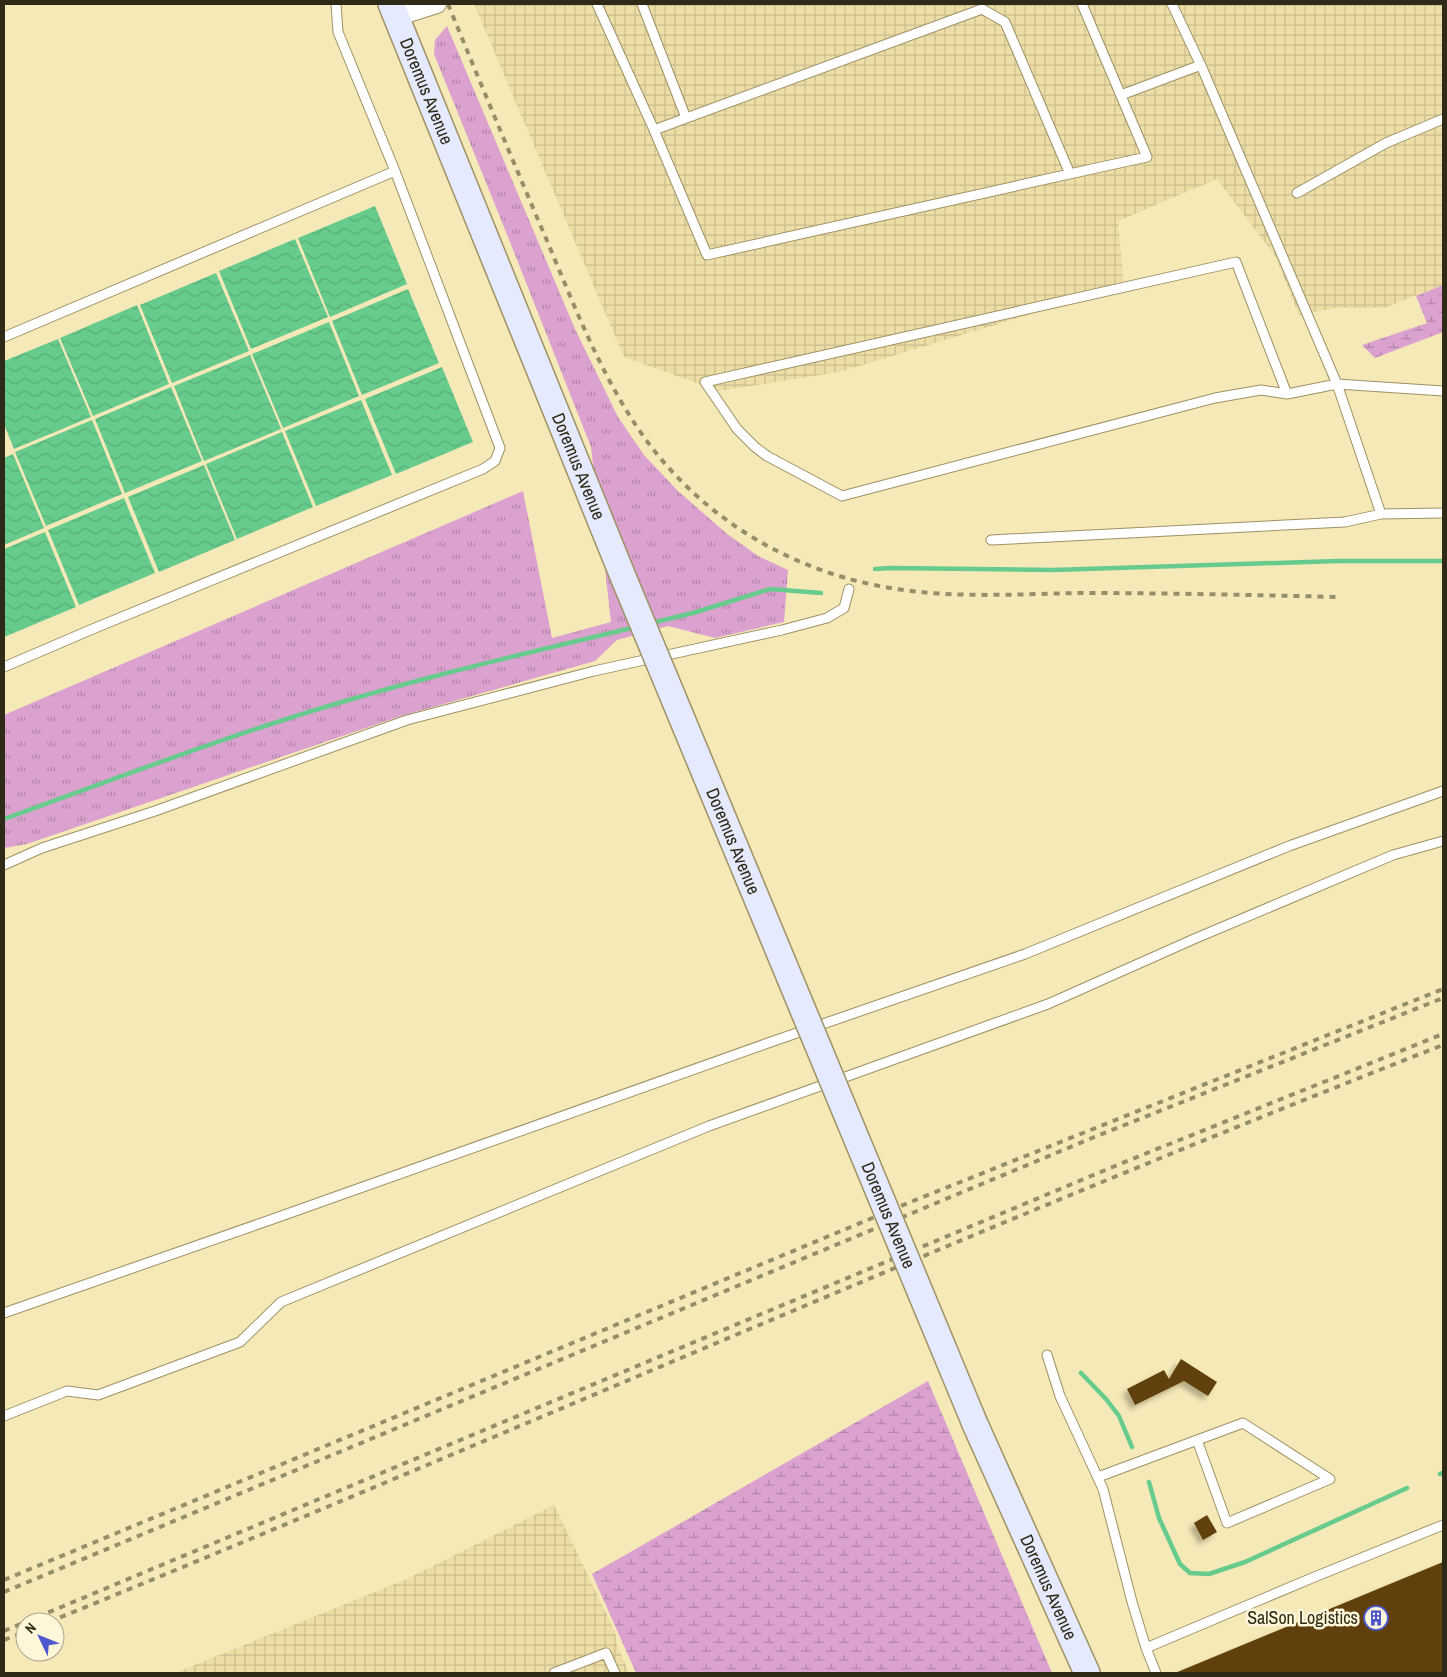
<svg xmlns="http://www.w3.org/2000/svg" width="1447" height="1677" viewBox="0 0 1447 1677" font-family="'Archivo Narrow',sans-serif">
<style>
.industrial{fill:url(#industrial-grid)}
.grass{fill:url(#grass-tufts)}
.wetland{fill:url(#wetland-marsh)}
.water{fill:url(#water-waves)}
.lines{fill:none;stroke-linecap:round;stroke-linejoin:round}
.stream{stroke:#66cb8c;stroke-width:4.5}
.building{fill:#604008;filter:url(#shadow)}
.service-casing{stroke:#9e9164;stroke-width:11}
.minor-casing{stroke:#9e9164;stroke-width:20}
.secondary-casing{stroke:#9e9164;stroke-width:28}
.service{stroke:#fff;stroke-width:9}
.minor{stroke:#fff;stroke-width:18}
.secondary{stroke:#e6eaff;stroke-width:25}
.rail{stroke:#968d6a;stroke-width:4;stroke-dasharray:6 6;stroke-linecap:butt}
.secondary-bridge-casing{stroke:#9e9164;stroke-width:28;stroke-linecap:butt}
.secondary-bridge{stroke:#e6eaff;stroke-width:25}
.labels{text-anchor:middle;stroke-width:5;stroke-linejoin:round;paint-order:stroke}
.street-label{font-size:18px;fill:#2f2a17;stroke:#fef6d9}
.poi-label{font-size:18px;fill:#2f2a17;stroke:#fef6d9;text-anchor:end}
</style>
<defs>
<pattern id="industrial-grid" width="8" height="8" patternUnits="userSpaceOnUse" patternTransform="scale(1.25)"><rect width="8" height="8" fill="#eddda6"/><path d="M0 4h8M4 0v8" fill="none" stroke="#ccbe8e"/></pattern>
<pattern id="grass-tufts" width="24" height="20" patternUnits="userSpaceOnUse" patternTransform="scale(1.25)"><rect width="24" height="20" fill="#dba2cf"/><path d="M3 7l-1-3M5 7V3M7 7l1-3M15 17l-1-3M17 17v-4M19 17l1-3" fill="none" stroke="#b284a7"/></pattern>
<pattern id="wetland-marsh" width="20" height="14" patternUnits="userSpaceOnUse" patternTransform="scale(1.25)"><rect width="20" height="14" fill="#dba2cf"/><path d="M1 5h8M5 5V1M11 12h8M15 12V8" fill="none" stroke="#b284a7"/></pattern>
<pattern id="water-waves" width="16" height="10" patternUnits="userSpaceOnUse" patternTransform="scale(1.25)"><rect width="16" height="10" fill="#66cb8c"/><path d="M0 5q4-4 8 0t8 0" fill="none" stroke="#59ae78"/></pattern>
<filter id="shadow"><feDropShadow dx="-4.5" dy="4.5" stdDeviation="2.5" flood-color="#0004"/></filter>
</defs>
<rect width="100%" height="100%" fill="#f6e9b8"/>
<path class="industrial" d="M474,4H1443V285L1384,308H1336L1299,315L1275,256L1217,179L1118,221L1124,286L839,372L719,391L624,357Z
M554,1505L615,1632L617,1645L629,1673H175L407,1579Z"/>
<path class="grass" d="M447,26L575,329L618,417L644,455L678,491L726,533L758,556L788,570L784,622L715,638L668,626L617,640L595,661L398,717L27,844L4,848V715L523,491L552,638L611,622L591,447L510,242L434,54L435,40Z"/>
<path class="wetland" d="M1443,285V332L1375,358L1362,345L1427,323L1416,296Z
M928,1381L1052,1673H636L592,1574Z"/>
<path class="water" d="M375,206L407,284L330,317L298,238Z
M295,239L328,317L251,349L219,271Z
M216,273L249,351L172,383L140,305Z
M408,289L439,363L362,395L332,321Z
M137,305L169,384L93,416L60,338Z
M329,322L359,396L283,428L252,354Z
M58,339L91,417L14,449L4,424V361Z
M250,355L281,429L204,461L174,386Z
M442,367L473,442L396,474L365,399Z
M171,387L202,461L125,493L95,419Z
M361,400L392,475L316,506L285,431Z
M92,420L122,494L46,526L15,452Z
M282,432L313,507L237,539L206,464Z
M13,454L44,528L4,545V458Z
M204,465L235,540L159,572L128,497Z
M124,498L155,573L79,605L48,530Z
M45,532L76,607L4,637V549Z"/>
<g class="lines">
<path class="stream" d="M875,569L891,568L1053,570L1338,561H1443
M651,623L693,613L770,589L821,593
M4,819C93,787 181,753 271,724C390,685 513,656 636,627
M1081,1373L1106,1399L1119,1416L1132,1447
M1440,1474L1443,1473
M1149,1482L1159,1518L1180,1564L1190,1573L1209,1574L1245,1562L1407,1488"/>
</g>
<path class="building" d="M1181,1359L1217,1382L1208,1396L1184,1381L1135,1405L1127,1389L1164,1370L1169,1379Z
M1207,1515L1217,1532L1203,1540L1194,1523Z
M1443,1562V1673H1175Z"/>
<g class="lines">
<g class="service-casing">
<path id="service" d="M597,4L654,130
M642,4L686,118
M1172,4L1203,70L1337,384L1443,391
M1121,95L1201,65
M1070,174L1005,22L982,9L654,130L707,255L1101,167L1147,157L1082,4
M1297,193L1386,143L1443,119
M4,337L395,171
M1381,514L1443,513
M991,540L1345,522L1381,514L1337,384L1287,394L1261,390L1215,398L842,496L767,456L755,447L737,429L705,382L1236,262L1287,394
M4,667L95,628L483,469L495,461L500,448L395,171L338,32L336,4
M4,865L42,848L155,811L407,720L594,671L782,630L827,618L844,608L849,589
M4,1313L270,1220L768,1043L1025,954L1289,846L1443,791
M1047,1355L1060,1396L1103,1489L1132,1602L1146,1648
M4,1416L67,1391L98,1395L240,1342L281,1302L709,1126L1048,1004L1194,939L1393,855L1443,841
M1098,1477L1243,1423L1330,1479L1227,1523L1197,1440
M554,1673L606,1653L615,1673
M1156,1673L1146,1648L1312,1578L1443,1525"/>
</g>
<g class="minor-casing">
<path id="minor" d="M396,17L437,4"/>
</g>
<g class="secondary-casing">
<g id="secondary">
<path id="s1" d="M391,4L624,579"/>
<path id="s2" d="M975,1424L1087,1673"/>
</g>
</g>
<use href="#service" class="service"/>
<use href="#minor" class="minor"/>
<use href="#secondary" class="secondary"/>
<path class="rail" d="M448,4C480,82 512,159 545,236C572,300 597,366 635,424C692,511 783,569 885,587C949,599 1017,594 1081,593C1167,593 1253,595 1339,597
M4,1580L913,1201L1443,989
M4,1592L1092,1138L1443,998
M49,1622C515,1432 975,1228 1443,1045
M4,1631L1115,1166L1443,1034
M4,1640L25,1632"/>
<g class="secondary-bridge-casing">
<g id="secondary-bridge">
<path id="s3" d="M624,579L975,1424"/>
</g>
</g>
<use href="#secondary-bridge" class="secondary-bridge"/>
</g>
<defs>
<g id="building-ring" transform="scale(1.25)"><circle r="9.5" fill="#fef6d9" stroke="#4d58ce" stroke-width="1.5"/><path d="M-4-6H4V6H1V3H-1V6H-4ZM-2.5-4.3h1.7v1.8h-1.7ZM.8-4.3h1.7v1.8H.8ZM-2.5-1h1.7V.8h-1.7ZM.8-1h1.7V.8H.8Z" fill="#4d58ce"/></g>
</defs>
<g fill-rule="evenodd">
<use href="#building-ring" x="1376" y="1618"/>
</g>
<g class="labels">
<g class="street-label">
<text dy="6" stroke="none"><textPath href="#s1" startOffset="94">Doremus Avenue</textPath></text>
<text dy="6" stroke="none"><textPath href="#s1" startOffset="499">Doremus Avenue</textPath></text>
<text dy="6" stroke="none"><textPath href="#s3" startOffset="284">Doremus Avenue</textPath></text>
<text dy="6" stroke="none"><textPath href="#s3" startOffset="689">Doremus Avenue</textPath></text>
<text dy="6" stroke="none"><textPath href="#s2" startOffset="179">Doremus Avenue</textPath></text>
</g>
<g class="poi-label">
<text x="1358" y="1624">SalSon Logistics</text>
</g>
</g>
<rect width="1447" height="1677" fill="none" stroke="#2f2a17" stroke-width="10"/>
<g transform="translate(40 1637) rotate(313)"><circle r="24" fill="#fef6d9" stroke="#aba48b"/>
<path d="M0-4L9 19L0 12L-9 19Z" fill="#4d58ce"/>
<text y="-8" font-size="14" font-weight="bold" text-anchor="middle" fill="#2f2a17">N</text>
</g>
</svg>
